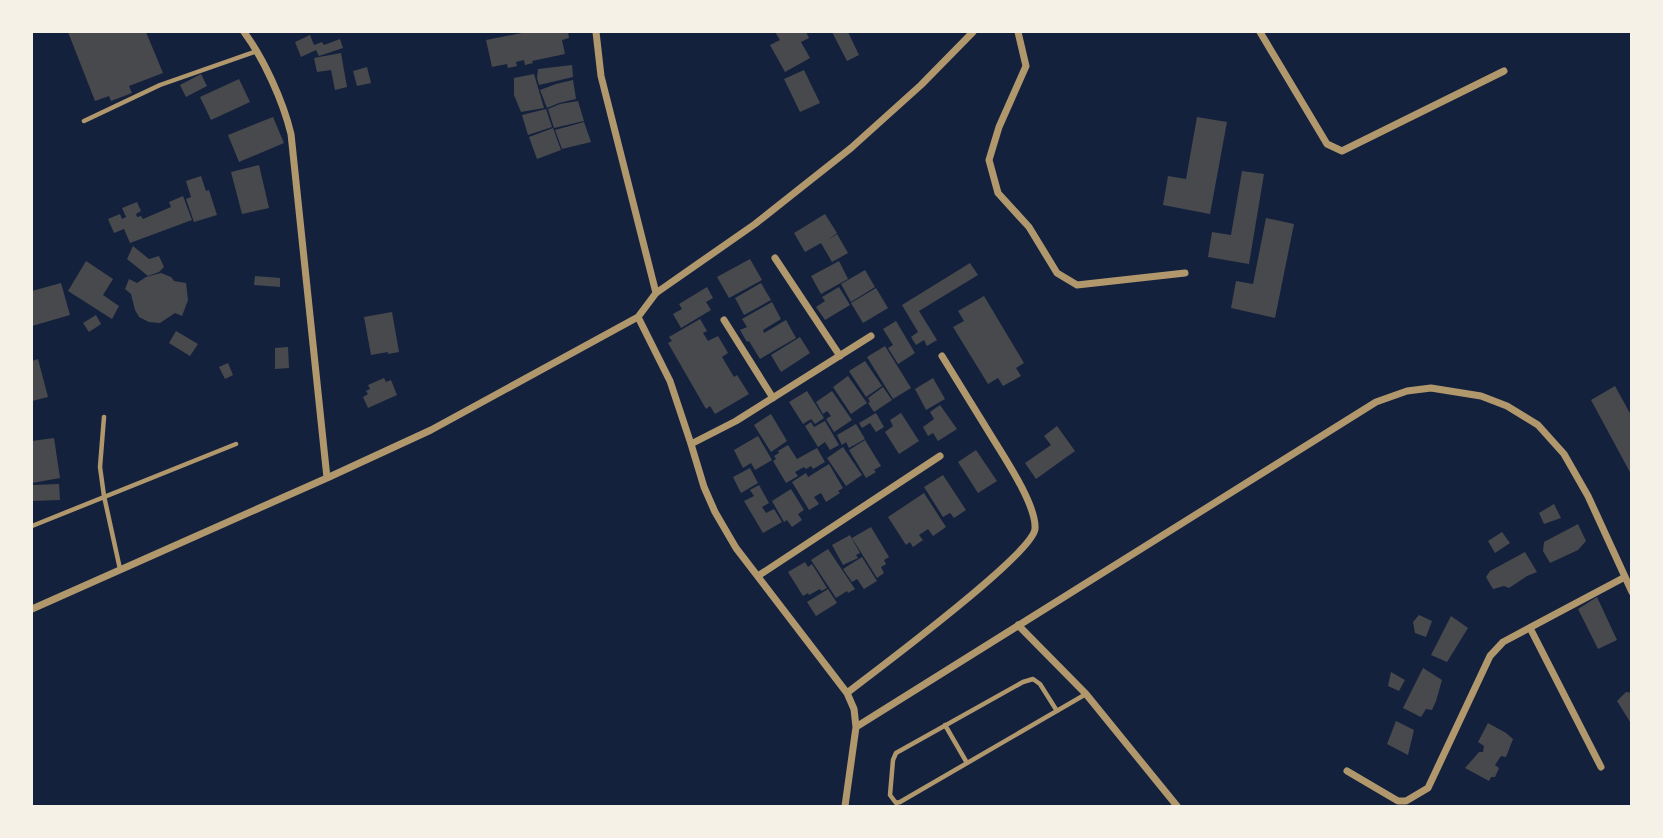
<svg xmlns="http://www.w3.org/2000/svg" width="1663" height="838" viewBox="0 0 1663 838" font-family="Signika,sans-serif">
<style>
.building{fill:#48494c}
.lines{fill:none;stroke-linecap:round;stroke-linejoin:round}
.service{stroke:#b1986c;stroke-width:4.5}
.minor{stroke:#b1986c;stroke-width:7}
</style>
<rect width="100%" height="100%" fill="#14213d"/>
<path class="building" d="M68,32H146L163,73L129,86L132,93L111,101L109,96L95,101Z
M527,32H568L569,38L562,40L565,54L532,61L533,63L525,65L524,60L516,62L517,66L508,68L507,64L492,67L486,40Z
M775,32H806L809,38L801,42L810,58L785,72L770,45L780,40Z
M832,32H848L859,55L847,61Z
M310,35L314,45L322,42L324,45L340,39L343,48L319,56L316,50L301,57L295,42Z
M341,53L347,87L335,90L331,70L317,72L314,58Z
M572,65L573,77L539,85L537,78L538,69Z
M367,67L371,83L357,86L353,71Z
M804,70L820,103L800,112L784,79Z
M201,74L207,86L186,97L180,85Z
M534,74L544,108L521,112L514,95V78Z
M239,79L250,102L211,120L200,97Z
M573,80L576,99L559,103L547,108L540,90L556,84Z
M578,101L584,121L554,128L548,109L560,104Z
M546,109L552,127L528,135L522,115Z
M273,117L284,143L239,162L228,135Z
M1197,117L1227,122L1210,214L1163,205L1168,176L1186,179Z
M584,122L591,142L562,149L555,130Z
M553,128L561,150L537,159L529,137Z
M259,165L269,208L242,214L231,172Z
M1242,171L1264,174L1249,264L1208,257L1212,232L1231,235Z
M201,176L206,191L209,190L217,215L194,222L186,199L191,197L186,181Z
M183,196L192,220L130,243L124,229L114,233L108,219L120,214L122,219L126,217L122,208L137,202L141,211L136,214L137,217L141,216L143,219L171,207L169,202Z
M825,214L837,233L828,240L837,234L848,253L832,262L821,243L805,252L794,233Z
M1266,218L1294,224L1275,318L1231,308L1236,281L1253,284Z
M133,246L149,259L159,256L164,267L159,272L148,276L127,259Z
M750,259L762,280L729,298L717,277Z
M86,261L113,279L103,295L119,306L112,319L68,291Z
M839,261L848,279L821,294L811,276Z
M970,263L978,275L919,311L937,340L927,346L924,340L916,345L911,337L918,332L902,305Z
M865,270L875,287L851,302L841,284Z
M161,273L171,277L174,281L186,283L188,300L182,316L175,313L160,323L149,322L139,317L135,310L131,294L125,289L129,279L137,283L146,277Z
M255,276L280,278V287L254,285Z
M61,283L70,315L32,326V291Z
M761,283L771,300L744,315L735,298Z
M707,287L713,298L706,302L711,310L681,328L673,314L682,309L679,304Z
M839,287L850,305L825,320L816,307L825,301L822,297Z
M876,288L888,308L863,323L851,303Z
M984,296L1024,363L1016,368L1021,376L1003,386L998,378L988,384L953,327L964,321L958,311Z
M772,302L781,319L763,330L764,333L786,320L796,338L760,359L749,341L747,342L740,330L747,327L742,319Z
M392,312L399,352L388,354V352L371,355L364,317Z
M96,315L101,324L89,332L83,323Z
M700,319L707,331L703,333L708,341L718,336L728,353L722,357L734,377L737,375L749,394L715,414L710,406L706,409L668,343L672,341L669,337Z
M896,321L915,353L898,364L888,348L893,345L883,329Z
M176,331L198,344L190,356L169,343Z
M800,337L810,353L781,372L771,355Z
M885,346L911,388L893,399L867,357Z
M288,347L289,368L275,369V348Z
M38,359L48,397L32,401V361Z
M865,361L882,386L866,397L849,371Z
M228,363L233,375L225,379L219,367Z
M848,376L867,403L851,414L833,387Z
M384,378L386,382L391,380L397,395L368,408L363,397L368,394L366,391L370,389L368,385Z
M933,378L945,399L926,410L915,389Z
M1615,386L1632,417V476L1591,400Z
M883,387L892,400L874,412L868,403L870,402L868,398Z
M807,391L824,418L815,424L811,419L803,424L789,402Z
M832,391L852,420L834,432L826,419L831,416L827,411L823,414L816,402Z
M940,405L957,429L938,441L933,433L928,436L923,427L934,419L930,412Z
M876,413L884,427L876,432L870,423L862,428L859,423Z
M901,413L919,441L899,454L885,432L893,426L890,420Z
M771,414L787,441L771,452L754,425Z
M825,421L839,445L830,450L825,442L818,447L805,426L811,422L814,427Z
M856,424L865,439L849,448L846,442L842,445L837,435Z
M1057,426L1075,451L1036,479L1025,463L1051,445L1044,436Z
M758,436L772,460L755,470L751,463L743,468L734,450Z
M54,438L60,478L32,483V441Z
M865,440L881,466L874,470L876,472L866,478L849,450Z
M788,445L797,459L817,448L825,462L813,469L811,466L806,469L804,467L795,472L798,476L786,483L773,461L776,459L774,456L779,453L778,451Z
M843,447L862,475L846,486L827,458Z
M976,450L997,481L978,493L958,462Z
M829,464L843,488L838,491L840,493L826,502L821,493L814,497L819,504L809,510L792,482L806,473L808,477Z
M750,468L758,483L741,493L733,477Z
M943,475L966,510L954,518L950,513L943,517L924,487Z
M59,484L60,500L32,501V485Z
M759,485L769,503L762,507L766,513L774,509L782,522L763,533L744,501L754,496L750,490Z
M791,489L804,510L798,514L802,520L792,527L787,520L784,522L772,501Z
M924,493L946,527L933,536L928,529L919,535L923,540L913,547L910,542L906,545L888,517Z
M1554,504L1561,518L1544,524L1539,513Z
M1578,524L1586,541L1578,550L1550,563L1543,551L1544,542Z
M871,527L889,557L884,560L886,564L881,567L884,573L877,578L852,538Z
M1502,532L1510,543L1495,553L1488,541Z
M850,535L860,553L856,555L858,558L843,565L832,545Z
M828,549L855,589L848,593L847,591L836,598L811,560Z
M1525,552L1537,572L1527,576L1509,588L1504,586L1493,589L1486,577L1490,571Z
M862,557L877,581L864,589L857,579L852,582L843,569Z
M805,562L808,567L812,564L827,588L821,591L820,589L809,595L808,593L803,596L788,572Z
M828,589L837,603L816,616L807,602Z
M1597,597L1617,640L1598,649L1578,609Z
M1419,615L1432,621L1426,637L1415,633L1413,622Z
M1451,616L1468,628L1447,662L1431,655Z
M1423,668L1442,680L1436,701L1432,710L1426,709L1421,717L1403,708Z
M1391,672L1405,680L1399,691L1388,686Z
M1626,692L1632,693V725L1617,701Z
M1396,721L1414,730L1408,755L1387,744Z
M1488,723L1506,733L1513,739L1506,757L1501,756L1495,765L1499,768L1495,777H1491L1489,781L1465,768L1479,752H1483L1484,746L1478,742Z"/>
<g class="lines">
<path class="service" d="M84,121L160,85L257,51
M104,417L100,467L104,496L120,569
M32,526L236,444
M1057,711L1040,684L1033,679L1023,682L896,753L893,760L890,795L896,803L900,802L1086,694
M945,725L967,763"/>
<path class="minor" d="M596,32L601,76L656,293
M1018,32L1026,66L999,127L989,160L998,193L1029,227L1057,273L1077,285L1185,273
M1260,32L1327,144L1342,151L1504,71
M775,258L840,356
M724,320L773,398
M691,444L736,421L871,336
M327,478L431,430L638,317
M758,576L940,456
M32,609L327,478L291,134C283,101 264,59 244,32
M1018,625L1086,694L1177,806
M1530,628L1601,767
M847,693C875,671 1032,555 1035,529C1037,504 1000,451 987,429C972,405 957,380 942,356
M856,727L854,709L847,693L736,548L715,512L704,487L691,444L670,381L638,317L656,293L755,224L851,148L921,85L973,32
M1347,771L1398,801H1406L1428,788L1490,656L1503,642L1625,577
M845,806L856,727L1376,402L1407,391L1431,388L1481,396L1507,406L1538,425L1564,454L1588,496L1632,592"/>
</g>
<rect width="1663" height="838" fill="none" stroke="#f6f1e7" stroke-width="66"/>
</svg>
